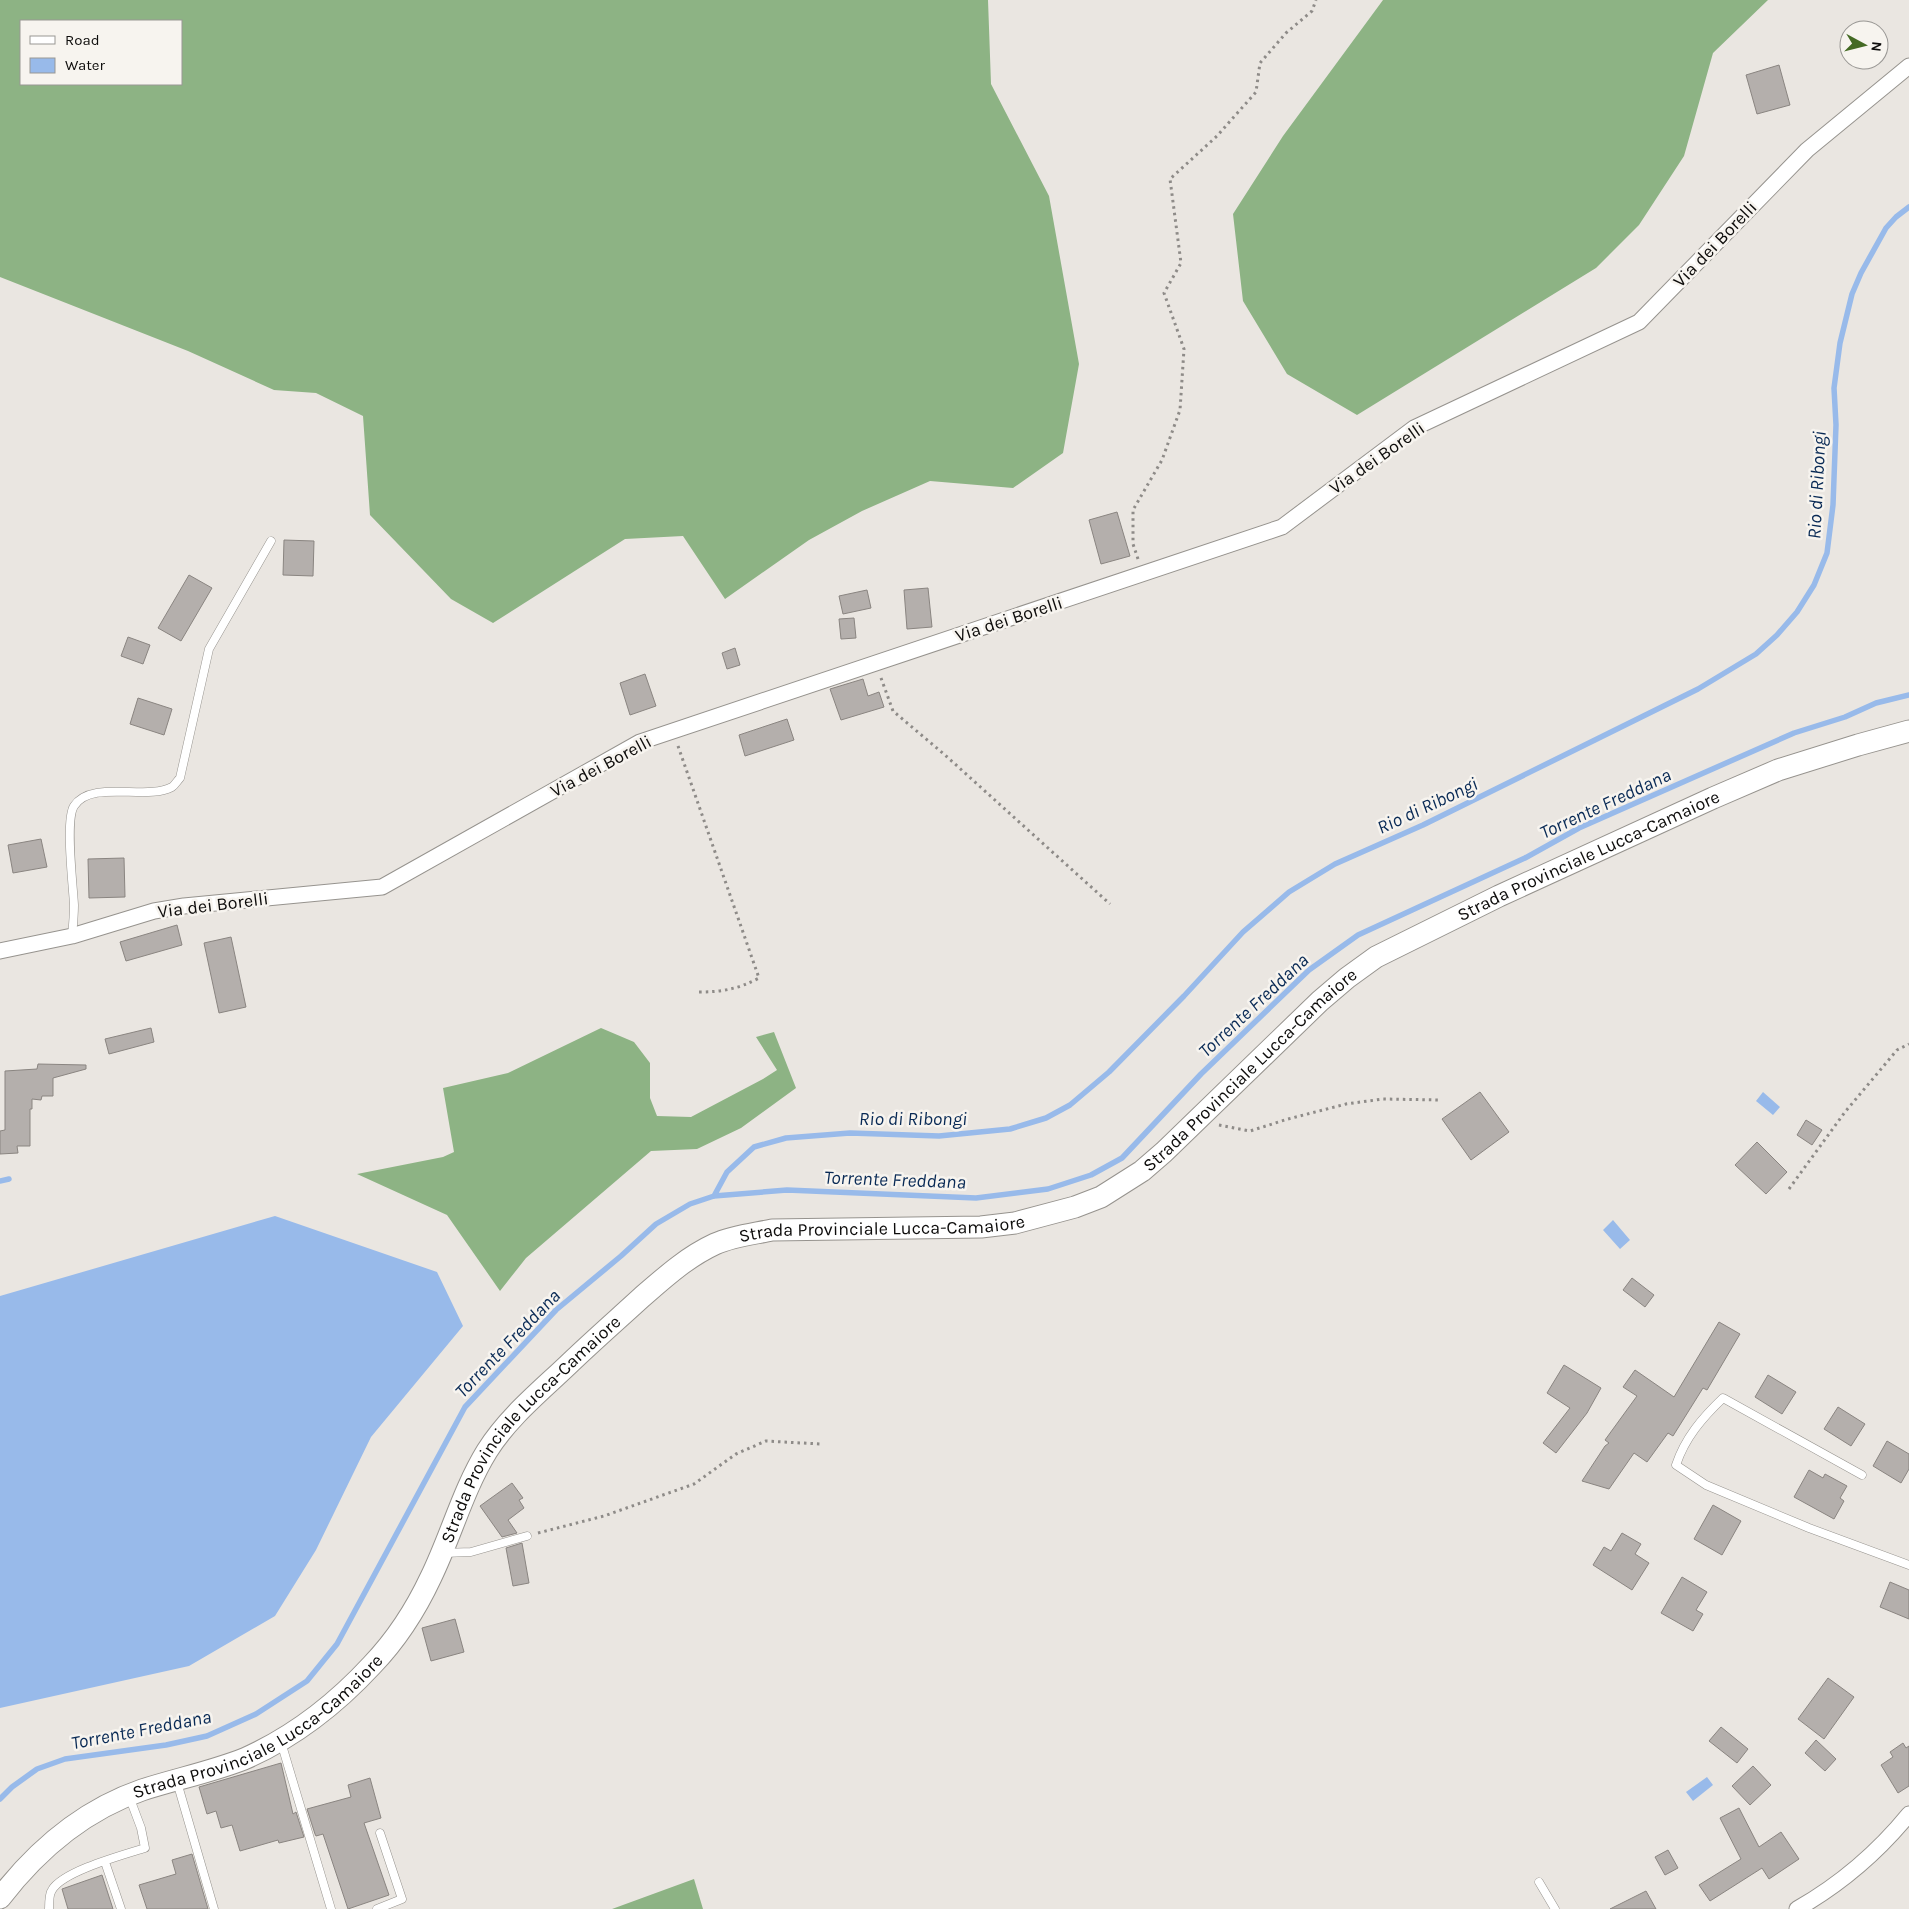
<svg xmlns="http://www.w3.org/2000/svg" width="1909" height="1909" viewBox="0 0 1909 1909" font-family="Karla,sans-serif">
<style>
.forest{fill:#8db384;fill-rule:evenodd}
.water{fill:#98baea}
.lines{fill:none;stroke-linecap:round;stroke-linejoin:round}
.stream{stroke:#98baea;stroke-width:5.5}
.building{fill:#b4afac;stroke:#8a8581}
.service-casing{stroke:#96938e;stroke-width:9}
.minor-casing{stroke:#96938e;stroke-width:17}
.secondary-casing{stroke:#96938e;stroke-width:23}
.path{stroke:#8e8b88;stroke-width:3;stroke-dasharray:2.5 4;stroke-linecap:butt}
.service{stroke:#fff;stroke-width:8}
.minor{stroke:#fff;stroke-width:15}
.secondary{stroke:#fff;stroke-width:21}
.labels{text-anchor:middle;stroke-width:5;stroke-linejoin:round;paint-order:stroke}
.street-label{font-size:18px;fill:#0d0c0b;stroke:#f7f4ef}
.water-label{font-size:19px;font-style:italic;fill:#092a55;stroke:#f7f4ef}
</style>
<rect width="100%" height="100%" fill="#eae6e1"/>
<path class="forest" d="M0,0H988L991,84L1049,196L1079,364L1063,453L1013,488L930,481L862,511L809,540L725,599L683,536L625,539L493,623L451,599L370,515L363,416L316,393L274,390L188,351L0,277ZM21,21H181V84H21Z
M1383,0H1768L1713,53L1684,156L1639,225L1596,268L1357,415L1287,374L1243,301L1233,214L1283,136Z
M601,1028L634,1042L650,1063V1098L657,1116L691,1117L763,1079L777,1070L756,1037L774,1032L796,1088L741,1128L697,1149L651,1151L526,1258L500,1291L447,1215L357,1174L443,1157L454,1152L443,1088L508,1073Z
M694,1879L703,1909H612Z"/>
<path class="water" d="M1763,1092L1780,1107L1773,1115L1756,1101Z
M275,1216L437,1272L463,1326L371,1437L316,1550L275,1616L189,1666L0,1708V1296Z
M1613,1220L1630,1240L1620,1249L1603,1230Z
M1707,1777L1713,1785L1693,1801L1686,1792Z"/>
<g class="lines">
<path class="stream" d="M0,1181L9,1179
M714,1196L727,1172L754,1147L786,1138L850,1133L939,1136L1010,1129L1046,1118L1070,1105L1109,1072L1184,996L1243,932L1289,892L1335,864L1423,825L1698,689L1756,654L1777,635L1797,612L1814,585L1827,553L1833,505L1836,425L1834,388L1840,343L1852,294L1861,273L1886,228L1896,217L1909,207
M0,1799L12,1787L37,1769L65,1759L166,1745L207,1736L256,1714L307,1681L337,1644L465,1407L556,1310L621,1256L656,1224L690,1204L714,1196L787,1190L976,1198L1048,1189L1091,1175L1122,1158L1201,1074L1309,970L1358,935L1525,858L1579,828L1794,733L1845,717L1876,703L1909,695"/>
</g>
<path class="building" d="M1779,65L1790,105L1757,114L1746,75Z
M1117,512L1130,556L1101,564L1089,520Z
M284,540L314,541L313,576L283,575Z
M189,575L212,588L181,641L158,628Z
M928,588L932,627L907,629L904,590Z
M867,590L871,608L843,614L839,596Z
M854,618L856,638L841,639L839,619Z
M128,637L150,645L143,664L121,656Z
M735,648L740,665L727,669L722,653Z
M645,674L656,706L630,715L620,683Z
M863,679L868,696L879,692L884,707L841,720L830,689Z
M138,698L172,709L164,735L130,724Z
M787,719L794,740L745,756L739,735Z
M41,839L47,867L13,873L8,845Z
M124,858L125,897L89,898L88,859Z
M177,925L182,945L126,961L120,942Z
M231,937L246,1007L219,1013L204,943Z
M151,1028L154,1042L109,1054L105,1039Z
M38,1064L86,1065V1069L53,1078V1096H42L41,1100L32,1099V1109H30V1146H17L18,1153L0,1154V1131L5,1130V1071L37,1069Z
M1480,1092L1509,1132L1471,1160L1442,1119Z
M1806,1120L1822,1130L1812,1145L1797,1135Z
M1757,1142L1787,1172L1766,1194L1735,1165Z
M1632,1278L1654,1295L1645,1307L1623,1290Z
M1719,1322L1740,1334L1707,1390L1703,1388L1673,1436L1668,1433L1647,1462L1634,1453L1609,1489L1582,1481L1605,1446L1609,1443L1605,1440L1637,1396L1623,1387L1635,1370L1674,1397Z
M1564,1365L1601,1388L1587,1413L1556,1453L1543,1443L1570,1408L1547,1393Z
M1768,1375L1796,1392L1782,1414L1755,1397Z
M1838,1407L1865,1424L1851,1446L1824,1429Z
M1887,1441L1909,1454V1469L1901,1483L1873,1466Z
M1809,1470L1823,1478L1825,1474L1847,1486L1840,1498L1844,1501L1834,1519L1794,1497Z
M512,1483L523,1498L519,1500L524,1508L508,1520L517,1533L502,1537L480,1506Z
M1713,1505L1741,1521L1722,1555L1694,1539Z
M1622,1533L1641,1544L1635,1554L1649,1563L1632,1590L1593,1565L1604,1547L1611,1551Z
M522,1543L529,1583L513,1586L506,1548Z
M1682,1577L1707,1592L1696,1610L1703,1614L1693,1631L1661,1613Z
M1890,1582L1909,1590V1619L1880,1607Z
M455,1619L464,1652L431,1661L422,1628Z
M1828,1678L1854,1697L1824,1739L1798,1719Z
M1721,1727L1748,1749L1737,1763L1709,1741Z
M1816,1740L1836,1759L1825,1771L1805,1753Z
M1903,1743L1906,1748L1909,1746V1786L1898,1793L1881,1765L1893,1757L1890,1752Z
M281,1763L293,1814L296,1812L304,1837L279,1843L278,1840L240,1851L232,1825L221,1828L216,1811L207,1814L199,1787Z
M1753,1766L1771,1785L1750,1805L1732,1786Z
M370,1778L381,1818L364,1823L389,1895L348,1909L323,1834L316,1836L315,1834L307,1809L351,1797L348,1785Z
M1739,1808L1759,1847L1781,1832L1799,1859L1769,1879L1762,1868L1710,1901L1699,1885L1741,1859L1720,1818Z
M1668,1850L1678,1868L1665,1875L1655,1857Z
M192,1854L208,1909H147L139,1885L176,1874L172,1860Z
M102,1875L113,1909H68L62,1889Z
M1646,1891L1656,1909H1610Z"/>
<g class="lines">
<g class="service-casing">
<path id="service" d="M72,936C73,926 74,915 74,905C73,885 65,820 74,806C91,779 147,801 172,787C175,785 177,781 180,778L209,649L271,541
M1862,1475L1723,1398C1702,1418 1685,1438 1676,1465L1706,1485L1809,1528L1909,1565
M443,1553L471,1552L527,1536
M281,1742L331,1909
M177,1782L214,1909
M105,1862L121,1909
M1539,1882L1555,1909
M49,1909C49,1903 49,1894 52,1890C63,1871 123,1855 145,1848L141,1828L129,1796
M377,1909L402,1899L380,1833"/>
</g>
<g class="minor-casing">
<path id="minor" d="M0,951L72,936L154,911L184,906L382,887L640,742L1282,527L1414,428L1639,322L1807,150L1909,66
M1797,1909C1839,1885 1878,1852 1909,1814"/>
</g>
<g class="secondary-casing">
<g id="secondary">
<path id="s1" d="M0,1898C37,1850 84,1810 142,1790C176,1779 211,1772 244,1759C294,1737 335,1705 372,1665C396,1640 416,1609 431,1577C451,1536 463,1490 487,1451C509,1416 542,1390 571,1362C594,1340 618,1319 642,1297C665,1277 687,1257 715,1244C733,1236 753,1234 772,1230L981,1227L1015,1223L1075,1207L1101,1197L1142,1171L1164,1152L1320,1001L1347,978L1376,957L1499,896L1713,798L1778,770L1858,745L1909,731"/>
</g>
</g>
<path class="path" d="M1138,559L1133,544V510L1162,460L1180,410L1184,349L1164,293L1181,263L1170,179L1217,136L1256,92L1260,63L1286,33L1312,11L1316,0
M881,678L893,711L945,755L1110,904
M678,746L759,978C738,989 722,992 699,992
M1219,1125L1250,1131L1288,1119L1346,1104L1383,1099L1441,1100
M1789,1189L1845,1112L1897,1050L1909,1044
M538,1533L604,1516L694,1484L736,1454L766,1441L820,1444"/>
<use href="#service" class="service"/>
<use href="#minor" class="minor"/>
<use href="#secondary" class="secondary"/>
</g>
<g class="labels">
<g class="street-label">
<text transform="translate(1715 244) rotate(-46)" y="6">Via dei Borelli</text>
<text transform="translate(1377 458) rotate(-35)" y="6">Via dei Borelli</text>
<text transform="translate(1009 619) rotate(-18)" y="6">Via dei Borelli</text>
<text transform="translate(601 766) rotate(-28)" y="6">Via dei Borelli</text>
<text dy="6" stroke="none"><textPath href="#s1" startOffset="1995">Strada Provinciale Lucca-Camaiore</textPath></text>
<text transform="translate(213 905) rotate(-7)" y="6">Via dei Borelli</text>
<text dy="6" stroke="none"><textPath href="#s1" startOffset="1590">Strada Provinciale Lucca-Camaiore</textPath></text>
<text dy="6" stroke="none"><textPath href="#s1" startOffset="1170">Strada Provinciale Lucca-Camaiore</textPath></text>
<text dy="6" stroke="none"><textPath href="#s1" startOffset="735">Strada Provinciale Lucca-Camaiore</textPath></text>
<text dy="6" stroke="none"><textPath href="#s1" startOffset="315">Strada Provinciale Lucca-Camaiore</textPath></text>
</g>
<g class="water-label">
<text transform="translate(1816 485) rotate(-87)" y="7">Rio di Ribongi</text>
<text transform="translate(1605 803) rotate(-25)" y="7">Torrente Freddana</text>
<text transform="translate(1427 805) rotate(-25)" y="7">Rio di Ribongi</text>
<text transform="translate(1253 1005) rotate(-43)" y="7">Torrente Freddana</text>
<text x="913" y="1125">Rio di Ribongi</text>
<text transform="translate(895 1179) rotate(2)" y="7">Torrente Freddana</text>
<text transform="translate(507 1343) rotate(-46)" y="7">Torrente Freddana</text>
<text transform="translate(141 1729) rotate(-11)" y="7">Torrente Freddana</text>
</g>
</g>
<rect x="20" y="20" width="162" height="65" fill="#f7f4ef" stroke="#999794"/>
<rect x="30" y="36" width="25" height="8" fill="#ffffff" stroke="#999794"/>
<text x="65" y="45" font-size="15" fill="#0d0c0b">Road</text>
<rect x="30" y="58" width="25" height="15" fill="#98baea" stroke="#999794"/>
<text x="65" y="70" font-size="15" fill="#0d0c0b">Water</text>
<g transform="translate(1864 45) rotate(97)"><circle r="24" fill="#f7f4ef" stroke="#999794"/>
<path d="M0-4L9 19L0 12L-9 19Z" fill="#446a24"/>
<text y="-8" font-size="14" font-weight="bold" text-anchor="middle" fill="#0d0c0b">N</text>
</g>
</svg>
